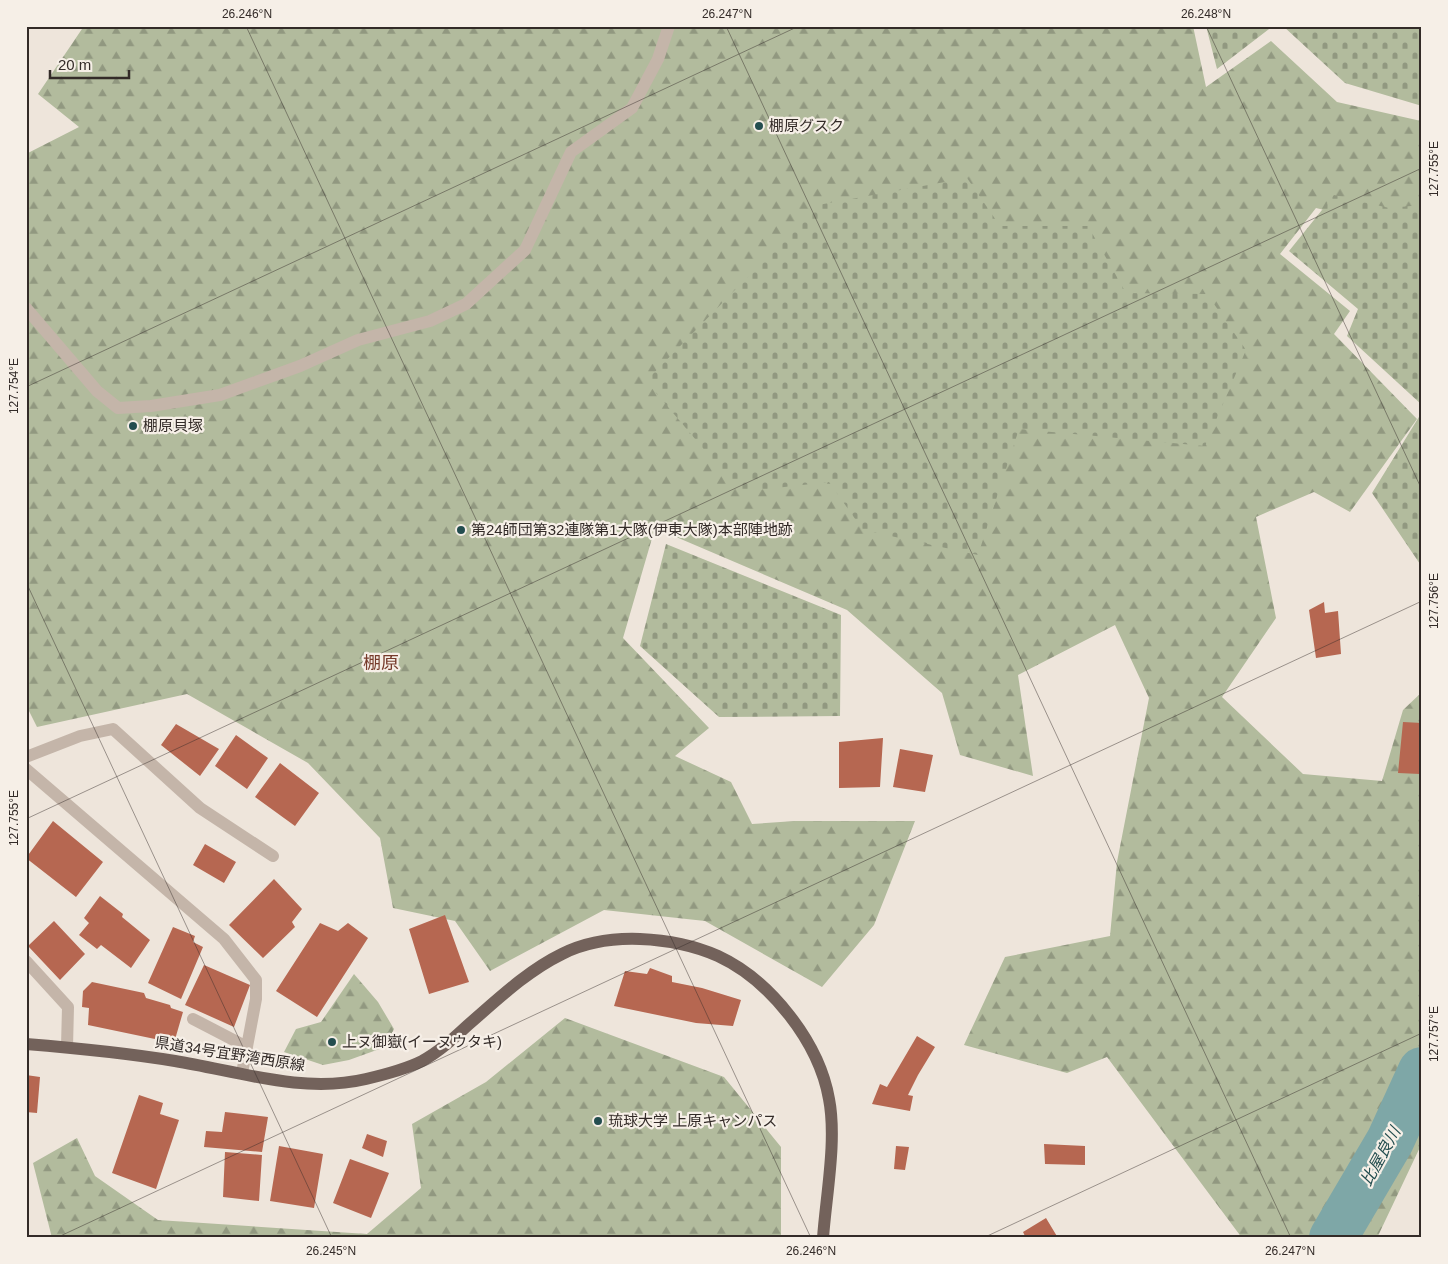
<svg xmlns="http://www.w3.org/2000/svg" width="1448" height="1264" viewBox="0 0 1448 1264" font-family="Arial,'Noto Sans JP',sans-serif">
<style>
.forest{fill:url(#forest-firs)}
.cemetery{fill:url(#cemetery-stones)}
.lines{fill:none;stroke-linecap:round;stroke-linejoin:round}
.river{stroke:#7ea7a7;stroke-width:48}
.building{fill:#b66751}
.minor{stroke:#c4b5a9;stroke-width:12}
.major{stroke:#73625b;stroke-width:12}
.ticks{fill:none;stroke:#332b28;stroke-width:1;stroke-opacity:0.45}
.poi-dot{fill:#234d4f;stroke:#f6efe7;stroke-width:2}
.labels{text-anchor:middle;stroke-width:4.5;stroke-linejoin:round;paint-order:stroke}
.poi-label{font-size:15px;fill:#332b28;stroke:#f6efe7;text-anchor:start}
.street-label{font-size:15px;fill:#332b28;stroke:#f6efe7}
.water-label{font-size:16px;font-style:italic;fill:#234d4f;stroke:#f6efe7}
.quarter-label{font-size:18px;fill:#773b2b;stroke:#f6efe7}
.neatline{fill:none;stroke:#332b28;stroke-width:2}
.ticks-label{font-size:12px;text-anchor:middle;fill:#332b28}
</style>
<defs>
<pattern id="forest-firs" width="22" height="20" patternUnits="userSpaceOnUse" patternTransform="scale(1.25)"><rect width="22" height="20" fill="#b2bb9d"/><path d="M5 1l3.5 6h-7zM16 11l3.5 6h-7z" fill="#919880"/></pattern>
<pattern id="cemetery-stones" width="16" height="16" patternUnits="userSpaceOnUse" patternTransform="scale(1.25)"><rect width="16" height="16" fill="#b2bb9d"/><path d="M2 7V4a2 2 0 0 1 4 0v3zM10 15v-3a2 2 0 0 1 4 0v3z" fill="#919880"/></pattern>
</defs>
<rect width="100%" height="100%" fill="#eee5db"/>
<path class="forest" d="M84,26H1193L1206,87L1271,41L1337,102L1421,121L1422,224L1400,229L1316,208L1280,254L1350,311L1334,334L1417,419L1350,512L1314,492L1256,517L1276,618L1222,697L1303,774L1382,781L1403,710L1422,692V1143L1377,1238H1242L1107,1057L1067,1073L964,1045L1005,957L1110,936L1117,862L1149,698L1115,625L1018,675L1033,776L960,755L942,693L847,610L655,528L623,638L709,728L675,756L731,782L752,824L795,821H915L874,925L822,987L705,921L604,910L490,971L455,921L393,908L380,838L308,763L187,694L37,727L26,705V154L79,127L38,94Z
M354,974L378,1002L394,1029L385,1047L349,1060L323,1065L284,1052L296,1029L321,1022Z
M565,1018L724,1077L781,1147V1238H52L33,1163L77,1138L95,1176L158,1220L367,1234L421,1188L412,1124L486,1082Z"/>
<path class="cemetery" d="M1206,26H1273L1217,69Z
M1283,26H1422V106L1345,83Z
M967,178L1000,226H1088L1126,293L1207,294L1246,350L1205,446L1019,429L978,555L863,530L829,482L740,492L646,381L818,205Z
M1334,195L1389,208L1422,205V405L1347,336L1358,309L1289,251Z
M1422,412V567L1372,493Z
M666,544L841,615L840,716L719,717L640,646Z"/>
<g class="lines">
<path class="river" d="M1333,1238L1390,1141L1422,1071"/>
</g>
<path class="building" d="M1324,602L1325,613L1338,611L1341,654L1316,658L1309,610Z
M1403,722L1422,723L1420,774L1398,773Z
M176,724L219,749L200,776L161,745Z
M236,735L268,758L247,789L215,766Z
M883,738L880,787L839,788V742Z
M900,749L933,755L925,792L893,787Z
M280,763L319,793L295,826L255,797Z
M53,821L103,862L76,897L26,858Z
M205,844L236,862L224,883L193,865Z
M274,879L302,909L292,922L295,927L263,958L229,925Z
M100,896L123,914L122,917L150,940L131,968L101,945L97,949L79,935L89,923L84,918Z
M445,915L469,982L429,994L409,929Z
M54,921L85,954L60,980L28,946Z
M320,923L338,931L348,923L368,938L317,1017L276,991Z
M173,927L195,936L193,942L203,947L181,999L148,983Z
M204,965L250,985L234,1027L185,1005Z
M650,968L672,976V982L702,988L741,1000L733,1026L696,1023L614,1006L625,971L647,974Z
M92,982L144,993L146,998L170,1005L171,1008L183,1012L174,1043L88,1025L89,1008L82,1007L83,991Z
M917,1036L935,1047L918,1075L908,1095L913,1096L910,1111L872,1104L880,1084L887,1087Z
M26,1075L40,1077L37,1113L26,1112Z
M139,1095L163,1103L160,1114L179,1120L156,1189L112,1173Z
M225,1112L268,1117L262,1152L204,1147L206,1131L222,1132Z
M367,1134L387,1141L383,1157L362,1148Z
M1044,1144L1085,1146V1165L1045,1164Z
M279,1146L323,1154L314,1208L270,1201Z
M896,1146L909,1147L905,1170L894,1169Z
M225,1152L262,1155L259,1201L223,1197Z
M350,1159L389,1173L371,1218L333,1203Z
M1046,1218L1058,1238H1026L1023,1232Z"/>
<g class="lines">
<path class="minor" d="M26,308L97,391L118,408L151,406L220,395L300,366L358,340L430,321L466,304L525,250L571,152L632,108L658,59L669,26
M26,757L80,736L113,729L200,808L273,856
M26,769L224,939L256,980V999L242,1073
M26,961L68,1007L67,1047
M193,1019L247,1047"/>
<path class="major" d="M26,1044C76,1048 126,1053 175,1061C237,1071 303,1094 366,1079C383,1075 406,1069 422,1061C439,1052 454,1038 468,1025C497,1000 527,971 562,954C586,942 613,938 640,939C666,940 693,945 718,956C770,980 819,1042 829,1099C837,1140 826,1196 823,1238"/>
</g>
<path class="ticks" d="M246,26L811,1238M726,26L1291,1238M1206,26L1422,490M26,387L799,26M26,582L332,1238M26,819L1422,168M56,1238L1422,601M983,1238L1422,1033"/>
<g class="poi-dot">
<circle cx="759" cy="126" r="5"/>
<circle cx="133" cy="426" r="5"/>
<circle cx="461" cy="530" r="5"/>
<circle cx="332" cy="1042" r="5"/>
<circle cx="598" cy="1121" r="5"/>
</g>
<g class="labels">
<g class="poi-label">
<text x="769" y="131">棚原グスク</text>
<text x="143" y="431">棚原貝塚</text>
<text x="471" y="535">第24師団第32連隊第1大隊(伊東大隊)本部陣地跡</text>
<text x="342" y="1047">上ヌ御嶽(イーヌウタキ)</text>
<text x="608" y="1126">琉球大学 上原キャンパス</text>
</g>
<g class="street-label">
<text transform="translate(230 1054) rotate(9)" y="5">県道34号宜野湾西原線</text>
</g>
<g class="water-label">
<text transform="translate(1380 1156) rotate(-61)" y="6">比屋良川</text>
</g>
<g class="quarter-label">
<text x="381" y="669">棚原</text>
</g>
</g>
<rect width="1448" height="1264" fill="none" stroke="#f6efe7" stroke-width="55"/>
<path d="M50 70v8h79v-8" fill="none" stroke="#332b28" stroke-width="2.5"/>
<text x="58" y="70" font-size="15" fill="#332b28" stroke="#f6efe7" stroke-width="4" paint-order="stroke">20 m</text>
<rect x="28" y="28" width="1392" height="1208" class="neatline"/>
<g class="ticks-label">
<text x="247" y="18">26.246°N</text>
<text x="727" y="18">26.247°N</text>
<text x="1206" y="18">26.248°N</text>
<text transform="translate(1434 169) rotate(-90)" y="4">127.755°E</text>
<text transform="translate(14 386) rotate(-90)" y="4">127.754°E</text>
<text transform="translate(1434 601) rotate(-90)" y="4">127.756°E</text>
<text transform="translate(14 818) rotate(-90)" y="4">127.755°E</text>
<text transform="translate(1434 1034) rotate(-90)" y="4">127.757°E</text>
<text x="331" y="1255">26.245°N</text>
<text x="811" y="1255">26.246°N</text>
<text x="1290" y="1255">26.247°N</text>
</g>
</svg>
